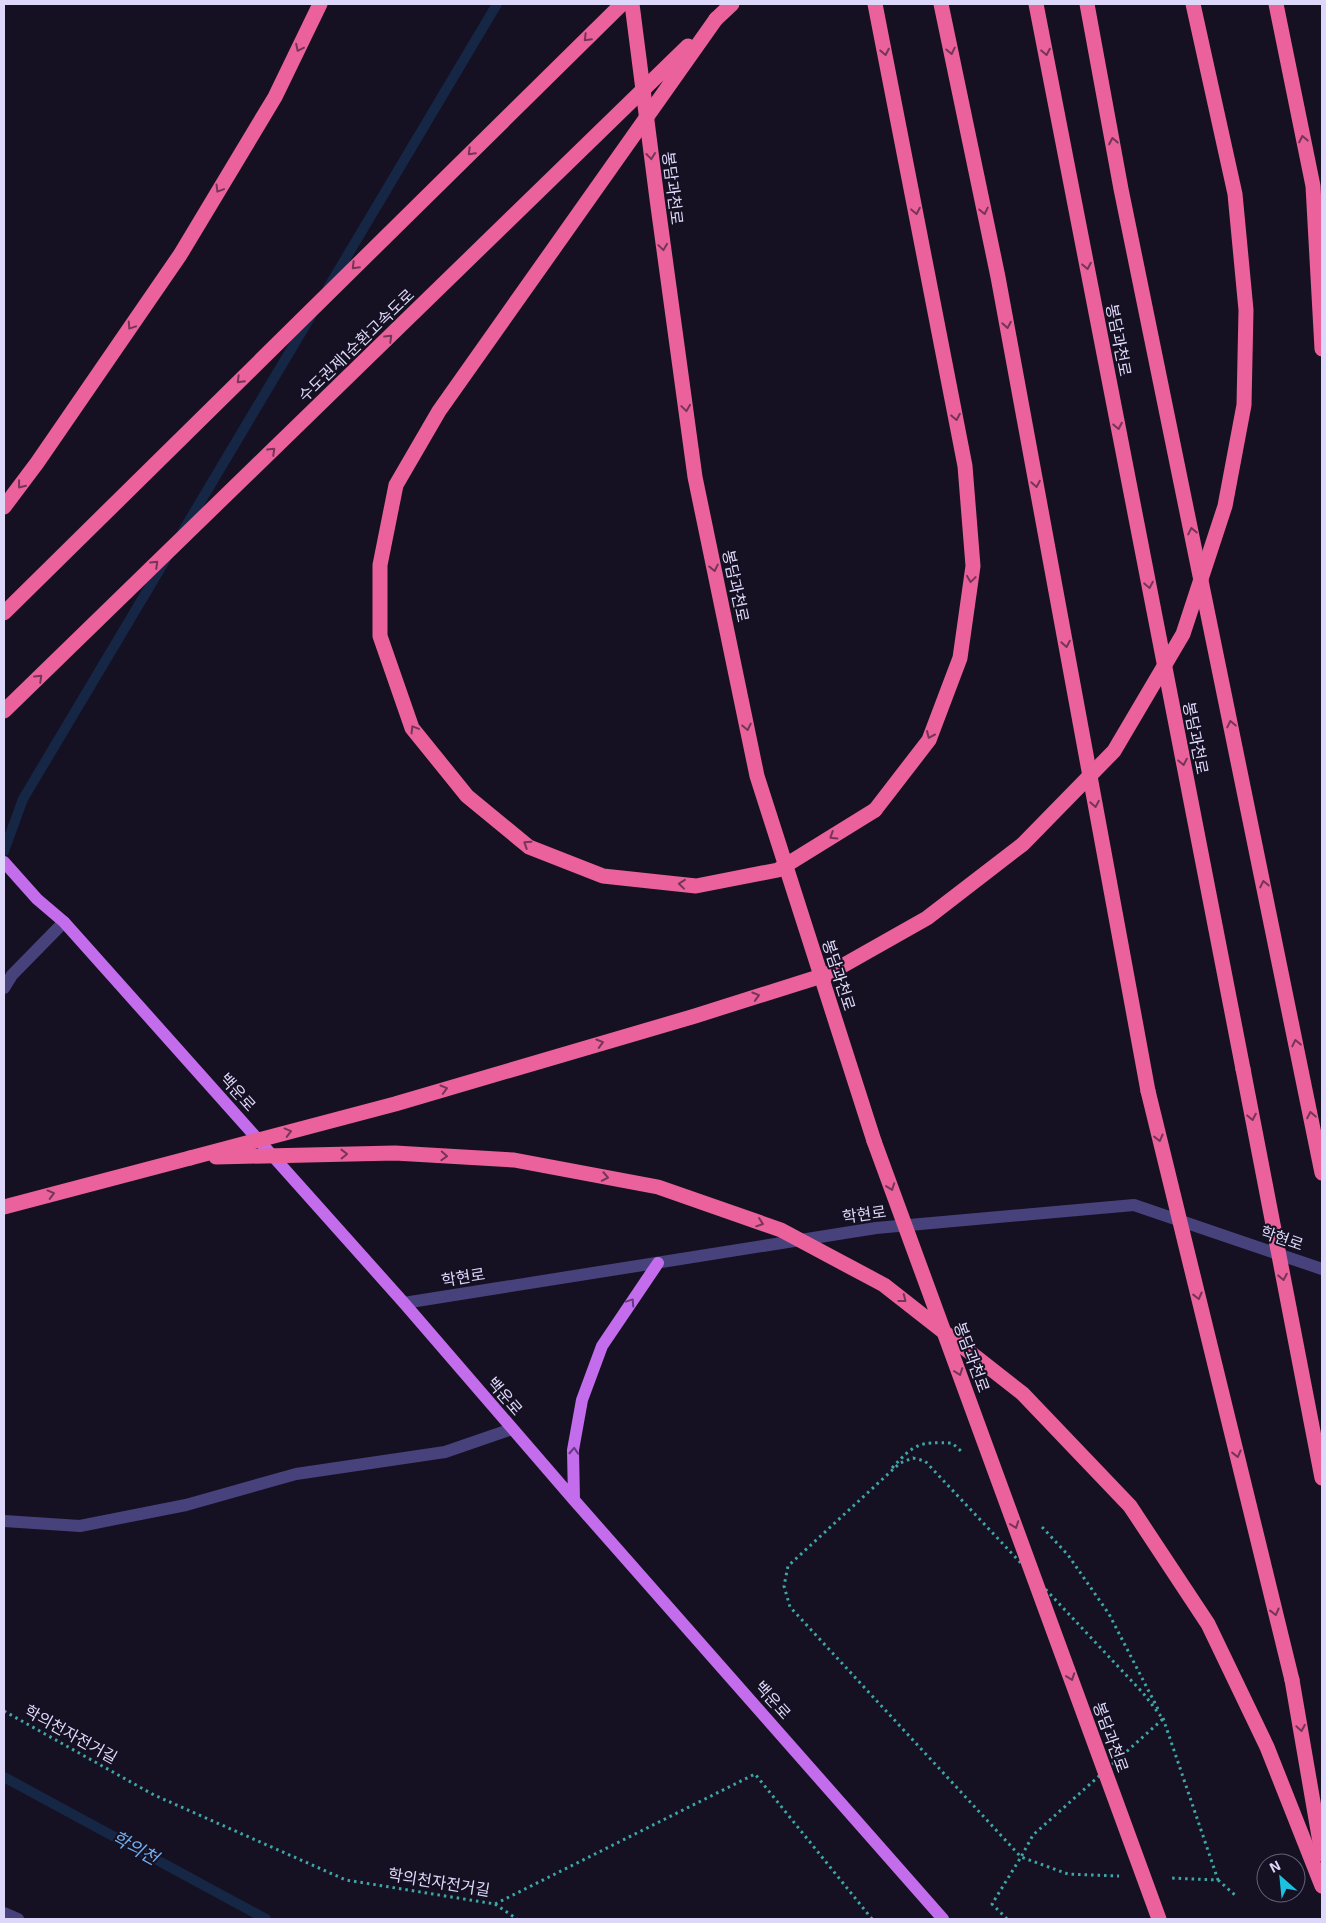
<svg xmlns="http://www.w3.org/2000/svg" width="1326" height="1923" viewBox="0 0 1326 1923" font-family="'Exo 2','Noto Sans KR',sans-serif">
<style>
.lines{fill:none;stroke-linecap:round;stroke-linejoin:round}
.stream{stroke:#162746;stroke-width:10}
.path{stroke:#3ea6a6;stroke-width:3;stroke-dasharray:2.5 4;stroke-linecap:butt}
.minor{stroke:#47427b;stroke-width:12}
.major{stroke:#c36cec;stroke-width:12}
.highway{stroke:#ea619b;stroke-width:15}
.highway-bridge{stroke:#ea619b;stroke-width:15}
.oneway{stroke:#753558}
.oneway2{stroke:#633a7d}
.labels{text-anchor:middle;stroke-width:4;stroke-linejoin:round;paint-order:stroke}
.street-label{font-size:16px;fill:#ddd7fa;stroke:#151122}
.water-label{font-size:18px;font-style:italic;fill:#72aded;stroke:#151122}
</style>
<rect width="100%" height="100%" fill="#151122"/>
<g class="lines">
<path class="stream" d="M328,288L497,4
M183,531L311,316
M4,851L23,799L166,559
M4,1777L266,1919"/>
<path class="path" d="M913,1458L925,1461L1143,1693L1163,1719L1033,1835L1021,1857L790,1607L784,1586L788,1566L900,1463Z
M892,1468C915,1443 919,1442 952,1443L961,1451
M1042,1527L1068,1555L1109,1614L1159,1711
M4,1711L154,1795L346,1880L495,1904L755,1774L872,1919
M1163,1718L1218,1880L1170,1878
M1218,1880L1235,1895
M495,1904L517,1919
M1007,1919L992,1904L1021,1857L1068,1874L1119,1876"/>
<path class="minor" d="M4,988L12,975L64,922
M404,1303L876,1228L1134,1205L1322,1269
M4,1521L80,1526L186,1505L296,1474L445,1452L512,1429
M4,1913L18,1919"/>
<path class="major" d="M4,862L37,899L64,922L404,1303L574,1500L943,1919
M574,1500L573,1450L582,1400L602,1346L658,1263"/>
<path class="highway" d="M632,4L657,199L695,477L757,776L874,1141
M941,4L998,277L1148,1091
M1036,4L1243,1069
M1087,4L1121,189L1322,1173
M1276,4L1313,186L1322,349
M716,19L732,4
M4,507L37,463L180,255L275,97L320,4
M4,613L622,4
M875,810L929,740L960,658L973,566L965,466L875,4
M4,1207L190,1158
M1292,1680L1322,1854"/>
<path class="highway-bridge" d="M716,19L439,411L396,485L380,565V636L412,728L467,796L529,847L603,876L696,886L778,870L875,810
M4,711L688,46
M1243,1069L1322,1478
M1148,1091L1292,1680
M874,1141L1159,1919
M216,1157L395,1153L514,1160L658,1187L781,1230L884,1285L1023,1394L1130,1506L1208,1624L1267,1747L1322,1886
M190,1158L395,1104L695,1016L828,974L927,918L1023,844L1114,751L1183,634L1225,506L1244,405L1246,310L1235,194L1193,4"/>
</g>
<defs><path id="oneway-chevron" d="M-2-3.5L2.5 0L-2 3.5" fill="none" stroke-width="1.6" stroke-linecap="round" stroke-linejoin="round" transform="scale(1.25)"/></defs>
<g class="oneway">
<use href="#oneway-chevron" transform="translate(587 38) rotate(135)"/>
<use href="#oneway-chevron" transform="translate(299 48) rotate(116)"/>
<use href="#oneway-chevron" transform="translate(951 51) rotate(78)"/>
<use href="#oneway-chevron" transform="translate(885 52) rotate(79)"/>
<use href="#oneway-chevron" transform="translate(1046 52) rotate(79)"/>
<use href="#oneway-chevron" transform="translate(1303 139) rotate(-101)"/>
<use href="#oneway-chevron" transform="translate(1113 141) rotate(-101)"/>
<use href="#oneway-chevron" transform="translate(471 152) rotate(135)"/>
<use href="#oneway-chevron" transform="translate(651 156) rotate(83)"/>
<use href="#oneway-chevron" transform="translate(219 189) rotate(121)"/>
<use href="#oneway-chevron" transform="translate(916 211) rotate(79)"/>
<use href="#oneway-chevron" transform="translate(984 211) rotate(78)"/>
<use href="#oneway-chevron" transform="translate(663 247) rotate(82)"/>
<use href="#oneway-chevron" transform="translate(355 266) rotate(135)"/>
<use href="#oneway-chevron" transform="translate(1087 266) rotate(79)"/>
<use href="#oneway-chevron" transform="translate(1007 325) rotate(80)"/>
<use href="#oneway-chevron" transform="translate(131 326) rotate(124)"/>
<use href="#oneway-chevron" transform="translate(389 338) rotate(-44)"/>
<use href="#oneway-chevron" transform="translate(240 380) rotate(135)"/>
<use href="#oneway-chevron" transform="translate(686 408) rotate(82)"/>
<use href="#oneway-chevron" transform="translate(956 417) rotate(79)"/>
<use href="#oneway-chevron" transform="translate(1118 426) rotate(79)"/>
<use href="#oneway-chevron" transform="translate(272 451) rotate(-44)"/>
<use href="#oneway-chevron" transform="translate(1036 484) rotate(80)"/>
<use href="#oneway-chevron" transform="translate(21 485) rotate(128)"/>
<use href="#oneway-chevron" transform="translate(1192 531) rotate(-102)"/>
<use href="#oneway-chevron" transform="translate(155 564) rotate(-44)"/>
<use href="#oneway-chevron" transform="translate(714 568) rotate(78)"/>
<use href="#oneway-chevron" transform="translate(971 579) rotate(98)"/>
<use href="#oneway-chevron" transform="translate(1149 585) rotate(79)"/>
<use href="#oneway-chevron" transform="translate(1066 644) rotate(80)"/>
<use href="#oneway-chevron" transform="translate(39 678) rotate(-44)"/>
<use href="#oneway-chevron" transform="translate(1231 724) rotate(-102)"/>
<use href="#oneway-chevron" transform="translate(747 727) rotate(78)"/>
<use href="#oneway-chevron" transform="translate(414 729) rotate(-121)"/>
<use href="#oneway-chevron" transform="translate(930 735) rotate(114)"/>
<use href="#oneway-chevron" transform="translate(1183 762) rotate(79)"/>
<use href="#oneway-chevron" transform="translate(1095 804) rotate(80)"/>
<use href="#oneway-chevron" transform="translate(833 836) rotate(148)"/>
<use href="#oneway-chevron" transform="translate(527 844) rotate(-147)"/>
<use href="#oneway-chevron" transform="translate(682 884) rotate(-174)"/>
<use href="#oneway-chevron" transform="translate(1264 884) rotate(-102)"/>
<use href="#oneway-chevron" transform="translate(756 996) rotate(-17)"/>
<use href="#oneway-chevron" transform="translate(600 1043) rotate(-16)"/>
<use href="#oneway-chevron" transform="translate(1296 1043) rotate(-102)"/>
<use href="#oneway-chevron" transform="translate(444 1089) rotate(-16)"/>
<use href="#oneway-chevron" transform="translate(1311 1115) rotate(-101)"/>
<use href="#oneway-chevron" transform="translate(1252 1117) rotate(79)"/>
<use href="#oneway-chevron" transform="translate(288 1132) rotate(-15)"/>
<use href="#oneway-chevron" transform="translate(1159 1138) rotate(76)"/>
<use href="#oneway-chevron" transform="translate(344 1154) rotate(-1)"/>
<use href="#oneway-chevron" transform="translate(444 1156) rotate(3)"/>
<use href="#oneway-chevron" transform="translate(605 1177) rotate(11)"/>
<use href="#oneway-chevron" transform="translate(891 1187) rotate(70)"/>
<use href="#oneway-chevron" transform="translate(51 1194) rotate(-15)"/>
<use href="#oneway-chevron" transform="translate(760 1223) rotate(19)"/>
<use href="#oneway-chevron" transform="translate(1283 1277) rotate(79)"/>
<use href="#oneway-chevron" transform="translate(1198 1296) rotate(76)"/>
<use href="#oneway-chevron" transform="translate(903 1299) rotate(38)"/>
<use href="#oneway-chevron" transform="translate(959 1372) rotate(70)"/>
<use href="#oneway-chevron" transform="translate(1237 1454) rotate(76)"/>
<use href="#oneway-chevron" transform="translate(1015 1525) rotate(70)"/>
<use href="#oneway-chevron" transform="translate(1275 1612) rotate(76)"/>
<use href="#oneway-chevron" transform="translate(1071 1677) rotate(70)"/>
<use href="#oneway-chevron" transform="translate(1301 1728) rotate(80)"/>
</g>
<g class="oneway2">
<use href="#oneway-chevron" transform="translate(631 1302) rotate(-56)"/>
<use href="#oneway-chevron" transform="translate(574 1451) rotate(-87)"/>
</g>
<g class="labels">
<g class="street-label">
<text transform="translate(673 188) rotate(83)" y="6">봉담과천로</text>
<text transform="translate(1119 340) rotate(79)" y="6">봉담과천로</text>
<text transform="translate(356 345) rotate(-44)" y="6">수도권제1순환고속도로</text>
<text transform="translate(736 586) rotate(78)" y="6">봉담과천로</text>
<text transform="translate(1196 738) rotate(79)" y="6">봉담과천로</text>
<text transform="translate(839 975) rotate(72)" y="6">봉담과천로</text>
<text transform="translate(238 1092) rotate(48)" y="6">백운로</text>
<text transform="translate(864 1214) rotate(-8)" y="6">학현로</text>
<text transform="translate(1282 1238) rotate(19)" y="6">학현로</text>
<text transform="translate(463 1277) rotate(-9)" y="6">학현로</text>
<text transform="translate(972 1357) rotate(70)" y="6">봉담과천로</text>
<text transform="translate(505 1396) rotate(49)" y="6">백운로</text>
<text transform="translate(773 1700) rotate(48)" y="6">백운로</text>
<text transform="translate(71 1734) rotate(29)" y="6">학의천자전거길</text>
<text transform="translate(1111 1737) rotate(70)" y="6">봉담과천로</text>
<text transform="translate(439 1882) rotate(9)" y="6">학의천자전거길</text>
</g>
<g class="water-label">
<text transform="translate(135 1848) rotate(29)" y="6">학의천</text>
</g>
</g>
<rect width="1326" height="1923" fill="none" stroke="#ddd7fa" stroke-width="10"/>
<g transform="translate(1281 1878) rotate(333)"><circle r="24" fill="#151122" stroke="#656078"/>
<path d="M0-4L9 19L0 12L-9 19Z" fill="#1dc1e0"/>
<text y="-8" font-size="14" font-weight="bold" text-anchor="middle" fill="#ddd7fa">N</text>
</g>
</svg>
